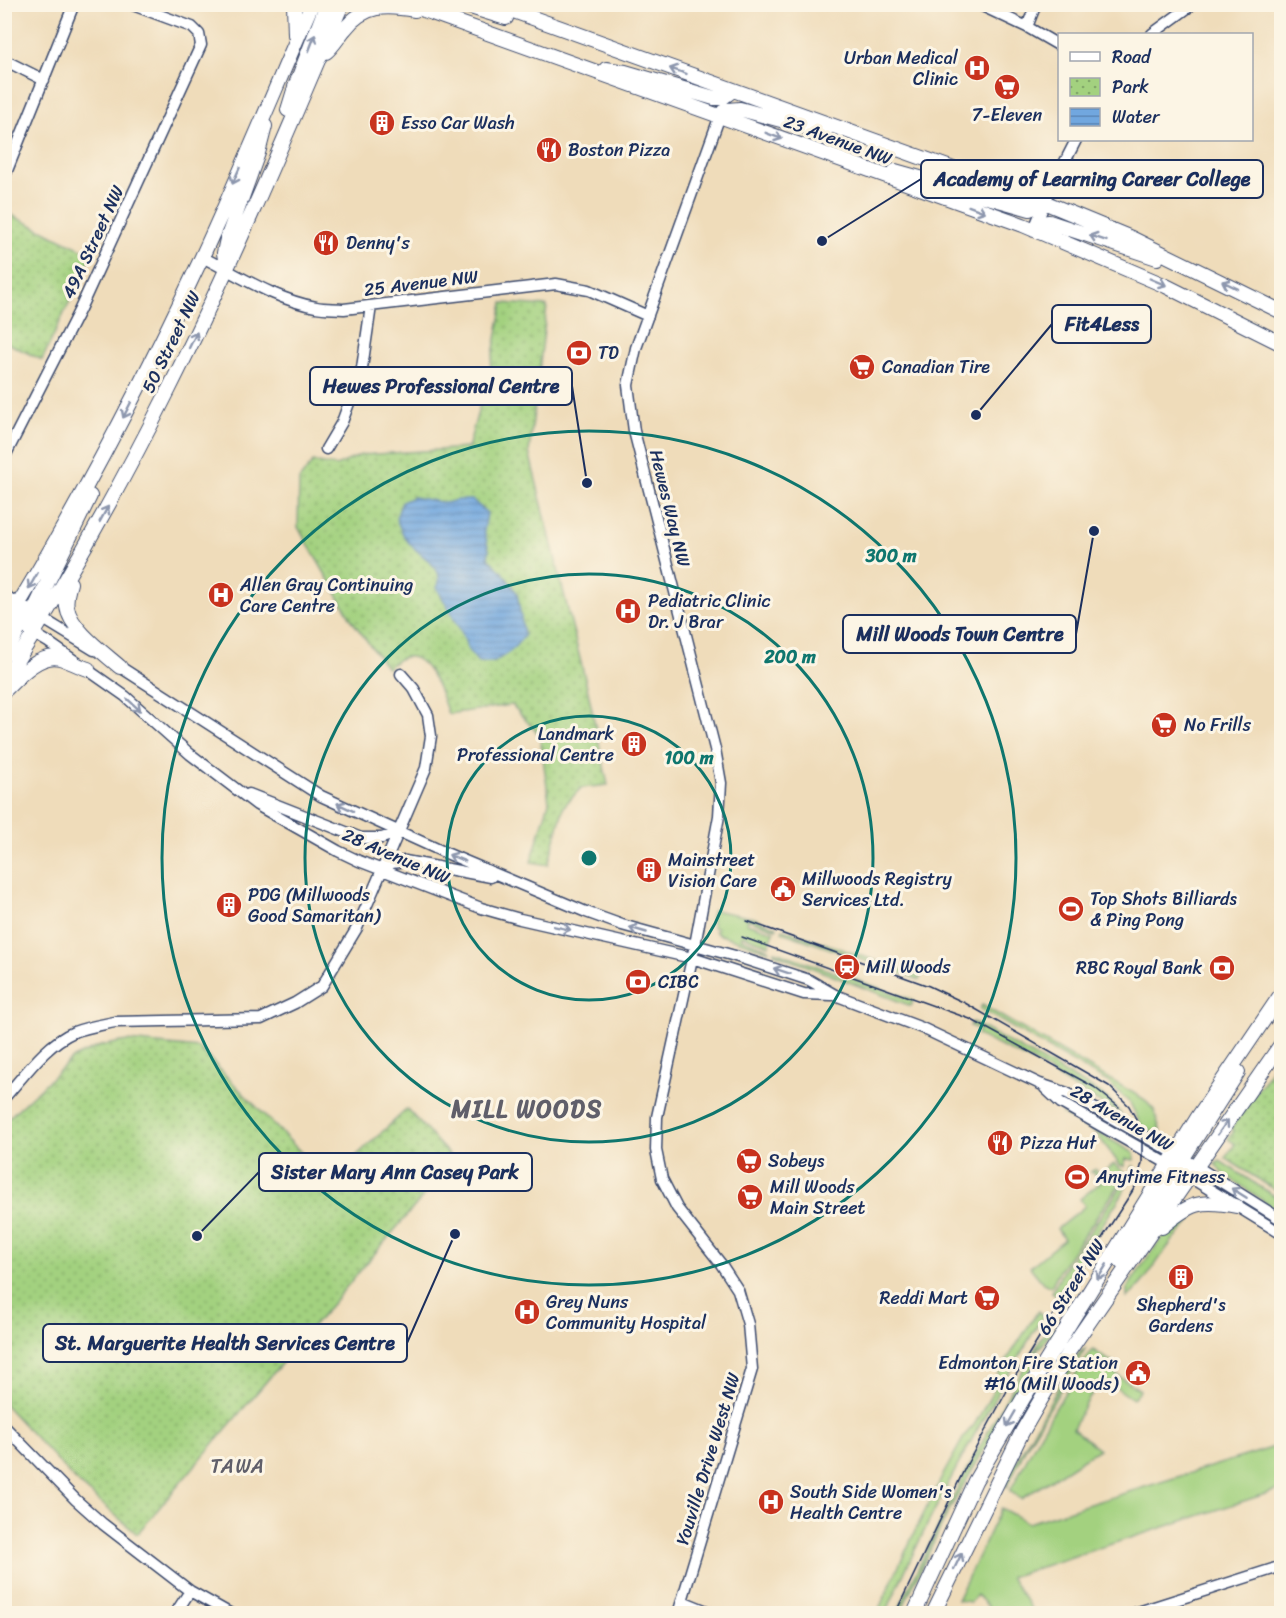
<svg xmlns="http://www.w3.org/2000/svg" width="1286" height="1618" viewBox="0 0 1286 1618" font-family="Sriracha,sans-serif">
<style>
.grass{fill:#a3d17f;stroke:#5f806e;stroke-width:1.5}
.park{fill:url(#park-dots);stroke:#5f806e;stroke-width:1.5}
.water{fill:url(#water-rules);stroke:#466b9e;stroke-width:1.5}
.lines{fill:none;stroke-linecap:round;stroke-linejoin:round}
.minor-casing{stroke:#3b496c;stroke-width:13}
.major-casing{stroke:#3b496c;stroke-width:16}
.minor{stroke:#fff;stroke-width:10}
.major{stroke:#fff;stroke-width:14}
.tram{stroke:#1b2f5e;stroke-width:1.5}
.oneway{stroke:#8d97ae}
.ring{fill:none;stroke:#0f766e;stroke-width:3}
.labels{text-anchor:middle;stroke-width:6;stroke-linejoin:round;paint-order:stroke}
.poi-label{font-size:18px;fill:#1b2f5e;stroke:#fcf5e5;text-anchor:start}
.street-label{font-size:18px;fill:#1b2f5e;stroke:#fcf5e5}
.neighbourhood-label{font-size:20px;letter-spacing:1.5px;fill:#605f6a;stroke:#fcf5e5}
.district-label{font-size:24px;font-weight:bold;letter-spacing:1.5px;fill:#605f6a;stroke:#fcf5e5}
.centre{fill:#0f766e;stroke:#fcf5e5;stroke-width:3}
.ring-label{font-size:18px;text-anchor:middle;font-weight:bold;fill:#0f766e;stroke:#fcf5e5;stroke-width:6;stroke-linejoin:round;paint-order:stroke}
.leader{fill:none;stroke:#1b2f5e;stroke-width:2}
.callout-dot{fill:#1b2f5e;stroke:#fcf5e5;stroke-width:2}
.callout{fill:#fcf5e5;stroke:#1b2f5e;stroke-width:2}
.callout-label{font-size:20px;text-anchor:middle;font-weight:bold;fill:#1b2f5e}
</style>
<defs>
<pattern id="park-dots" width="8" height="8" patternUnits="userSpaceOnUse" patternTransform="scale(1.5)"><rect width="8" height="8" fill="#a3d17f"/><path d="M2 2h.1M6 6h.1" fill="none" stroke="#84aa6b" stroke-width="1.8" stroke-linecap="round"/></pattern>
<pattern id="water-rules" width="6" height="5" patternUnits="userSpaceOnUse" patternTransform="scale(1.5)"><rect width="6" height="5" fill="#71a7df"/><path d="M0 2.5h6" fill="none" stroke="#5c88b8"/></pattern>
</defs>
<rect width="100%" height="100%" fill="#fcf5e5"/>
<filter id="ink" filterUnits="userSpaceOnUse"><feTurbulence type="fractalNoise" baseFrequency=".0167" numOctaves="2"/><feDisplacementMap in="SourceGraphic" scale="12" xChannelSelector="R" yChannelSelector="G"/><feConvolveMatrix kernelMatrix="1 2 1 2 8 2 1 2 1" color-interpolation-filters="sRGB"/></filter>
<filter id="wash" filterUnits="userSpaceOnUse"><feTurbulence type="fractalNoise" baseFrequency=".008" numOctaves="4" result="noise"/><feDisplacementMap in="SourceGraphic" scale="24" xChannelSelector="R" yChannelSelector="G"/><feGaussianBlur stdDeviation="1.35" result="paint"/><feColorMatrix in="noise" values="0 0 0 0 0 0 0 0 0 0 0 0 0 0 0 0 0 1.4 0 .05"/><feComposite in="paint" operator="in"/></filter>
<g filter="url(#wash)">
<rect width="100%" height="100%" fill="#efdcba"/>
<path class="grass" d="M713,910L754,918L777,927L776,929L747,919V923L774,932L769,945L742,935L741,938L769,949V951L718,934L715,931L717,928L713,927L711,917Z
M783,929L921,976L920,980L782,932Z
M775,951L913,1000L911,1006L774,953Z
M982,1005L1144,1099L1154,1110L1161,1133L1154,1132L1141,1125L1130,1103L1108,1082L980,1009Z
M972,1022L1095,1090L1109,1100L1122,1115L1071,1086L1039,1065L977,1035L979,1030L970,1026Z
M1064,1113L1134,1153V1160L1126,1159L1124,1166L1120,1165L1096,1133L1062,1114Z
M1220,1161L1281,1200V1213L1223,1173L1215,1164Z
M1114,1164L1126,1173V1175L1059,1271L1051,1287L1043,1283L1030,1267L1064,1239L1057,1229L1085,1206L1080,1199L1101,1182L1094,1173L1091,1172L1095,1169L1100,1175Z
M1132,1166H1134L1129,1180L1123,1193L1057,1295L1052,1292L1064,1269L1130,1174Z
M1193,1212L1195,1213C1191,1224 1181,1231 1174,1239C1158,1258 1147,1282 1127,1298V1289L1130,1284C1150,1254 1162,1231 1193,1212Z
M1038,1311L1043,1316C985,1412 931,1510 886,1613H877L915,1531L944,1473L965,1435L974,1425L994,1390L998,1374Z
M1050,1324L1053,1329L1041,1347H1039L1033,1358L1036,1360L948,1512L901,1611L897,1613C942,1514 993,1418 1050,1324Z
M1085,1349L1026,1447L1007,1487L1005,1483L1007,1477L1074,1360L1081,1351Z
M1093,1350L1115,1364L1111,1371L1140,1390L1133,1399L1103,1379L1095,1389L1089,1385L1086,1390L1092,1394L1081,1412L1073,1429L1099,1449L1021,1499L1010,1491L1035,1443L1082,1363Z
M1281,1445V1489L1010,1577L1034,1613H995L977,1595L970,1602L957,1600L1001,1508L1028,1523Z"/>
<path class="park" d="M5,212L92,254L42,360L5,342Z
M503,303L547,306L529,452L587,687L608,785L581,788L564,806L548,865L531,862L549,802L540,736L512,705L448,714C442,696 426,646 399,659C395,661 391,665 387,668L353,622L298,527L299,480L313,462L336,466L361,455L468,448L491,364Z
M127,1041L199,1048L329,1181L407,1109L454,1160L137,1534L77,1482L4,1404L5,1121L73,1058L100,1046Z
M1281,1056V1194L1225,1158L1235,1144L1228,1139L1234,1131L1231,1128Z"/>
<path class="water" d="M413,497L446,503L458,500H472L487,513L484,531L489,550L488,558L503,573L517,593L524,636L511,651L494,662H478L469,651L461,631L437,588C448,566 417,556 407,540C402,534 399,525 396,518L402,502Z"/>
</g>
<g filter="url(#ink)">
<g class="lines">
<g class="minor-casing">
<path id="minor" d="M978,4L1027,27L1060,46
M1027,27L1036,4
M1152,34L1193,4
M4,60L44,80
M4,178L74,4
M1034,229L1049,193L1076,140
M202,257C238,275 276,300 316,307C325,309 335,308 344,309L556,284L589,290L648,316
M326,449L342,422L362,368L371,306
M4,458L80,309L201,45L199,34L192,27L130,4
M4,595L94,650
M14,622L48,642L125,696L190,754L257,805L338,851L359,861L481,908L520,919L692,958L804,994L832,995
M114,663L321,796L446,853L586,912L622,925L735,956L809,980L835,995L922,1028L1040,1084L1067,1093L1183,1158L1282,1220
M249,794L361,838H382L399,832
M381,869L392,863L405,861L491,877
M1045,1088L1061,1103L1170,1165L1282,1234
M4,1098C24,1076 46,1044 74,1032C87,1027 101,1025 115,1022L261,1019L295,1003L322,986L357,928L426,768L431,736L428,715L414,689L401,674
M4,1426L76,1500L103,1524L190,1591L231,1614
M682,1601L714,1614
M175,1614L190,1591
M678,1614L752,1369L748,1324L738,1290L721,1264L677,1208L662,1179L656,1150L657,1117L695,945L719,816L721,783L715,749L634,431L628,385L636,348L722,110
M1132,1614L1282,1566"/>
</g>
<g class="major-casing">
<path id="major" d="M294,4L295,35
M407,4L1023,225L1166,286L1282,344
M461,4L506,18
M494,4L1034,198L1131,238L1282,312
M326,52C334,45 338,37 345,29C364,4 386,5 415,10
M606,69L625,72L714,98H722L733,90
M288,110L295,87L327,4
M719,116L727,110L740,109L825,132
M895,171L1030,209L1045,202
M1034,230L1040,223L1049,222L1157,258
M226,265L224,253L227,239L258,153L265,126
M70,583C68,591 65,598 67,607C70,629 104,653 120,667
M4,628C77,509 142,385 201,259C240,175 275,89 312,4
M35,634L32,620L36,606L90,496
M4,655C14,638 27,623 19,604
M4,681C64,587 119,489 169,389C232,264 287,133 342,4
M6,689C19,676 40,653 60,658C69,661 79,666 88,669
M1189,1176L1181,1169L1183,1158L1238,1072
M1162,1227C1190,1203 1200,1199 1236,1206
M1121,1262L1176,1173L1177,1159
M914,1614L975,1481L1024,1397L1198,1117L1282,993
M933,1614L1022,1432L1069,1351L1282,1043"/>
</g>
<use href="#minor" class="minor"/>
<use href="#major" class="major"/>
<path class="tram" d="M747,921L929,986L965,1003L1109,1086L1129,1106L1135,1117L1142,1137V1163L1135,1187L1059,1305L1014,1378L966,1466L895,1614
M742,937L970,1019L1094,1087L1119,1107"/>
</g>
<defs><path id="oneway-shaft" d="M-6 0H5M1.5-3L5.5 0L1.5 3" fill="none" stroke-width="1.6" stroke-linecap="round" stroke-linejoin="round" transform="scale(1.5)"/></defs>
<g class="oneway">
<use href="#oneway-shaft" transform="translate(312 43) rotate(-69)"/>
<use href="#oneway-shaft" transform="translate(678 71) rotate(-161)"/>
<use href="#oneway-shaft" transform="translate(774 136) rotate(21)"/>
<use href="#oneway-shaft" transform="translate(236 176) rotate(114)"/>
<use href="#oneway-shaft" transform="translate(977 209) rotate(20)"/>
<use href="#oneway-shaft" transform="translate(1098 238) rotate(-161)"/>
<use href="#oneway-shaft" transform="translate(1158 282) rotate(23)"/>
<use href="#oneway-shaft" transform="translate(1230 285) rotate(-154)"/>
<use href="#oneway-shaft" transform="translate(193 340) rotate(-64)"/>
<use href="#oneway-shaft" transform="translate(127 410) rotate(117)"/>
<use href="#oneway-shaft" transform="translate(104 514) rotate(-61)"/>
<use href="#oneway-shaft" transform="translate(33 581) rotate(120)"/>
<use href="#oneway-shaft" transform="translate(134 705) rotate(42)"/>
<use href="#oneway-shaft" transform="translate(345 807) rotate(-155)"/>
<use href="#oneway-shaft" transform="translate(457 858) rotate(-158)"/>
<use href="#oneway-shaft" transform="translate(562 928) rotate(12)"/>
<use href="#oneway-shaft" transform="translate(638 930) rotate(-164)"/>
<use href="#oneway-shaft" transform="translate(782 971) rotate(-162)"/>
<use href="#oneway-shaft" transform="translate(1223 1127) rotate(-55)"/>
<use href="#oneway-shaft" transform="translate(1239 1193) rotate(-148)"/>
<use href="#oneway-shaft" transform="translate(1102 1272) rotate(122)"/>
<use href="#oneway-shaft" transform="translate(1011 1419) rotate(120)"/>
<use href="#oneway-shaft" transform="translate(958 1561) rotate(-64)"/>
</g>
</g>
<g class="ring">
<circle cx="589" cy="858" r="142"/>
<circle cx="589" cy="858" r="284"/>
<circle cx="589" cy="858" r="427"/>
</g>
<defs>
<g id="hospital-disc" transform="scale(1.35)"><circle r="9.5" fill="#c8321e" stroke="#fcf5e5"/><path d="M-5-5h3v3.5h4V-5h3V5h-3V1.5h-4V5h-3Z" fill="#fff"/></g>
<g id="supermarket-disc" transform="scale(1.35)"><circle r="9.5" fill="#c8321e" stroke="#fcf5e5"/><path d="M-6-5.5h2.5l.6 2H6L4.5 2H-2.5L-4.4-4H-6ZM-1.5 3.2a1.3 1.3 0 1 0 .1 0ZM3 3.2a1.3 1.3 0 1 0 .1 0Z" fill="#fff"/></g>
<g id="building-disc" transform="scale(1.35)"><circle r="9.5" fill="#c8321e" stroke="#fcf5e5"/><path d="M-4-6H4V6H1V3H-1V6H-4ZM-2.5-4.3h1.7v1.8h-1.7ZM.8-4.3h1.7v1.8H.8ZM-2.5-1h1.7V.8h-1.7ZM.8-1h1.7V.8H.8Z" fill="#fff"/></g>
<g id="restaurant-disc" transform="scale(1.35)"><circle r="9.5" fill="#c8321e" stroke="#fcf5e5"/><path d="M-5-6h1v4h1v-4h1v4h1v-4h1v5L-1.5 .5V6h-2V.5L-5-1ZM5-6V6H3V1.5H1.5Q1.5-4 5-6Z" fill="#fff"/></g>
<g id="bank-disc" transform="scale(1.35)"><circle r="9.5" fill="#c8321e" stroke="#fcf5e5"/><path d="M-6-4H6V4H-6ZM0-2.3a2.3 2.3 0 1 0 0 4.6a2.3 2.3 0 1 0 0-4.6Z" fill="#fff"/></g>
<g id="civic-disc" transform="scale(1.35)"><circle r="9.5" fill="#c8321e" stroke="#fcf5e5"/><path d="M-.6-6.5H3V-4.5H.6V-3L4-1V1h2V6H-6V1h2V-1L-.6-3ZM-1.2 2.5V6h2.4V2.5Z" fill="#fff"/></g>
<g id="stadium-disc" transform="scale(1.35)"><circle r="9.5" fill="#c8321e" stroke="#fcf5e5"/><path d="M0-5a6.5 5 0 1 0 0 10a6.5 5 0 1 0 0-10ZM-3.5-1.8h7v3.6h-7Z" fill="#fff"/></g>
<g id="station-disc" transform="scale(1.35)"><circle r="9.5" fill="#c8321e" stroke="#fcf5e5"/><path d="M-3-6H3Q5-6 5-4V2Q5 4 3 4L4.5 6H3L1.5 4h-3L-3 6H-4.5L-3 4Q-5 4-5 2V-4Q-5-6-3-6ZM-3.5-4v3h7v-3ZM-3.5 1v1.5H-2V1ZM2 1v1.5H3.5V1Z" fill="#fff"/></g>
</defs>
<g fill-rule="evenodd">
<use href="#hospital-disc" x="977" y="68"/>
<use href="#supermarket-disc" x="1007" y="87"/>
<use href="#building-disc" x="382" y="123"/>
<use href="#restaurant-disc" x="549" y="150"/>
<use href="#restaurant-disc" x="326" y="243"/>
<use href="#bank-disc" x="579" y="353"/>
<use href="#supermarket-disc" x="862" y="367"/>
<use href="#hospital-disc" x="221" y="595"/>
<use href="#hospital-disc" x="628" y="611"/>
<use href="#supermarket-disc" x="1164" y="725"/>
<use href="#building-disc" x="634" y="744"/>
<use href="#building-disc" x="649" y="870"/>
<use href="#civic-disc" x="783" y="889"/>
<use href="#building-disc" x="229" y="905"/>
<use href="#stadium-disc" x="1071" y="909"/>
<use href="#station-disc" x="847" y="967"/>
<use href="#bank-disc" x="1222" y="968"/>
<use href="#bank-disc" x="638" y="982"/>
<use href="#restaurant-disc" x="1000" y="1143"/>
<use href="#supermarket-disc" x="749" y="1161"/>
<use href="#stadium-disc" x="1077" y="1177"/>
<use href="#supermarket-disc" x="750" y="1197"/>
<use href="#building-disc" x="1181" y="1277"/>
<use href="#supermarket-disc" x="987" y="1298"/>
<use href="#hospital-disc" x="527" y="1312"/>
<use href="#civic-disc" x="1138" y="1373"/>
<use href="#hospital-disc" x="771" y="1502"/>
</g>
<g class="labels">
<g class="poi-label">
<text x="958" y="64" text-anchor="end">Urban Medical<tspan x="958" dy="21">Clinic</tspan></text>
<text x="1007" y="121" text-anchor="middle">7-Eleven</text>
<text x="401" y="129">Esso Car Wash</text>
<text x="568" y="156">Boston Pizza</text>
<text x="346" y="249">Denny's</text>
<text x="598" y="359">TD</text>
<text x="882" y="373">Canadian Tire</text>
<text x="240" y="591">Allen Gray Continuing<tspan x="240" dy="21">Care Centre</tspan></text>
<text x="648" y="607">Pediatric Clinic<tspan x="648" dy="21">Dr. J Brar</tspan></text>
<text x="1184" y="731">No Frills</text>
<text x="614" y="740" text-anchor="end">Landmark<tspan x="614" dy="21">Professional Centre</tspan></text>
<text x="668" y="866">Mainstreet<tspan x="668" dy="21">Vision Care</tspan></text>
<text x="802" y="885">Millwoods Registry<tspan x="802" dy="21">Services Ltd.</tspan></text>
<text x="248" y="901">PDG (Millwoods<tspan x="248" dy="21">Good Samaritan)</tspan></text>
<text x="1090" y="905">Top Shots Billiards<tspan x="1090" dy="21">&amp; Ping Pong</tspan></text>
<text x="866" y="973">Mill Woods</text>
<text x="1202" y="974" text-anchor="end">RBC Royal Bank</text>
<text x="658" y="988">CIBC</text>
<text x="1020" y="1149">Pizza Hut</text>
<text x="768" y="1167">Sobeys</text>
<text x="1096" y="1183">Anytime Fitness</text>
<text x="770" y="1193">Mill Woods<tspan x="770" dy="21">Main Street</tspan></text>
<text x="968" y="1304" text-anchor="end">Reddi Mart</text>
<text x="546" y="1308">Grey Nuns<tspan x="546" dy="21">Community Hospital</tspan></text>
<text x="1181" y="1311" text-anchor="middle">Shepherd's<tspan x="1181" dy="21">Gardens</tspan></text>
<text x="1118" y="1369" text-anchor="end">Edmonton Fire Station<tspan x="1118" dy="21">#16 (Mill Woods)</tspan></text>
<text x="790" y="1498">South Side Women's<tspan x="790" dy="21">Health Centre</tspan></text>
</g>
<g class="street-label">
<text transform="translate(838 140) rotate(20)" y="6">23 Avenue NW</text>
<text transform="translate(93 242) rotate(-65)" y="6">49A Street NW</text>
<text transform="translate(421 283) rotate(-7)" y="6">25 Avenue NW</text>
<text transform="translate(171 342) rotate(-64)" y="6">50 Street NW</text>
<text transform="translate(670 508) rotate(76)" y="6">Hewes Way NW</text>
<text transform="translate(396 856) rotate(23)" y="6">28 Avenue NW</text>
<text transform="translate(1122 1118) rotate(30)" y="6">28 Avenue NW</text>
<text transform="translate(1071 1287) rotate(-58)" y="6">66 Street NW</text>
<text transform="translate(708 1459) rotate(-73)" y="6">Youville Drive West NW</text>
</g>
<g class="neighbourhood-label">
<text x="238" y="1473">TAWA</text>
</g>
<g class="district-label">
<text x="527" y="1117">MILL WOODS</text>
</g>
</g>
<circle cx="589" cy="858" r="9" class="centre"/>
<g class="ring-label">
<text x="891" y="562">300 m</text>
<text x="790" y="663">200 m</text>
<text x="689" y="764">100 m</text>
</g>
<path class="leader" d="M822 241L921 179M976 415L1052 324M587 483L572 386M1094 531L1076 634M197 1236L259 1172M455 1234L407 1343"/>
<g class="callout-dot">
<circle cx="822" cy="241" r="6"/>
<circle cx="976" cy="415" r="6"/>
<circle cx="587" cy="483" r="6"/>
<circle cx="1094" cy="531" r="6"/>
<circle cx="197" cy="1236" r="6"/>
<circle cx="455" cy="1234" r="6"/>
</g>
<g class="callout">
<rect x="921" y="160" width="342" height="38" rx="6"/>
<rect x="1052" y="305" width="99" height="38" rx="6"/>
<rect x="310" y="367" width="262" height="38" rx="6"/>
<rect x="843" y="615" width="233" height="38" rx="6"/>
<rect x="259" y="1153" width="273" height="38" rx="6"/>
<rect x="43" y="1324" width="364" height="38" rx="6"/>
</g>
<g class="callout-label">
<text x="1092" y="186">Academy of Learning Career College</text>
<text x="1102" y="331">Fit4Less</text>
<text x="441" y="393">Hewes Professional Centre</text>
<text x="960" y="641">Mill Woods Town Centre</text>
<text x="395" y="1179">Sister Mary Ann Casey Park</text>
<text x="225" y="1350">St. Marguerite Health Services Centre</text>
</g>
<rect width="1286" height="1618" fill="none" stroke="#fcf5e5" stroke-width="24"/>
<rect x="1058" y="33" width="195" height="108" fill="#fcf5e5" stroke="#a2a6af" stroke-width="1.5"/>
<rect x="1070" y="52" width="30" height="9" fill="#ffffff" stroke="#a2a6af" stroke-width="1.5"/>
<text x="1112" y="63" font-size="18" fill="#1b2f5e">Road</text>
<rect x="1070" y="78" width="30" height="18" fill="url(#park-dots)" stroke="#a2a6af" stroke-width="1.5"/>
<text x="1112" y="93" font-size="18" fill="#1b2f5e">Park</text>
<rect x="1070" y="108" width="30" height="18" fill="url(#water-rules)" stroke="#a2a6af" stroke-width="1.5"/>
<text x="1112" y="123" font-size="18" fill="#1b2f5e">Water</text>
</svg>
